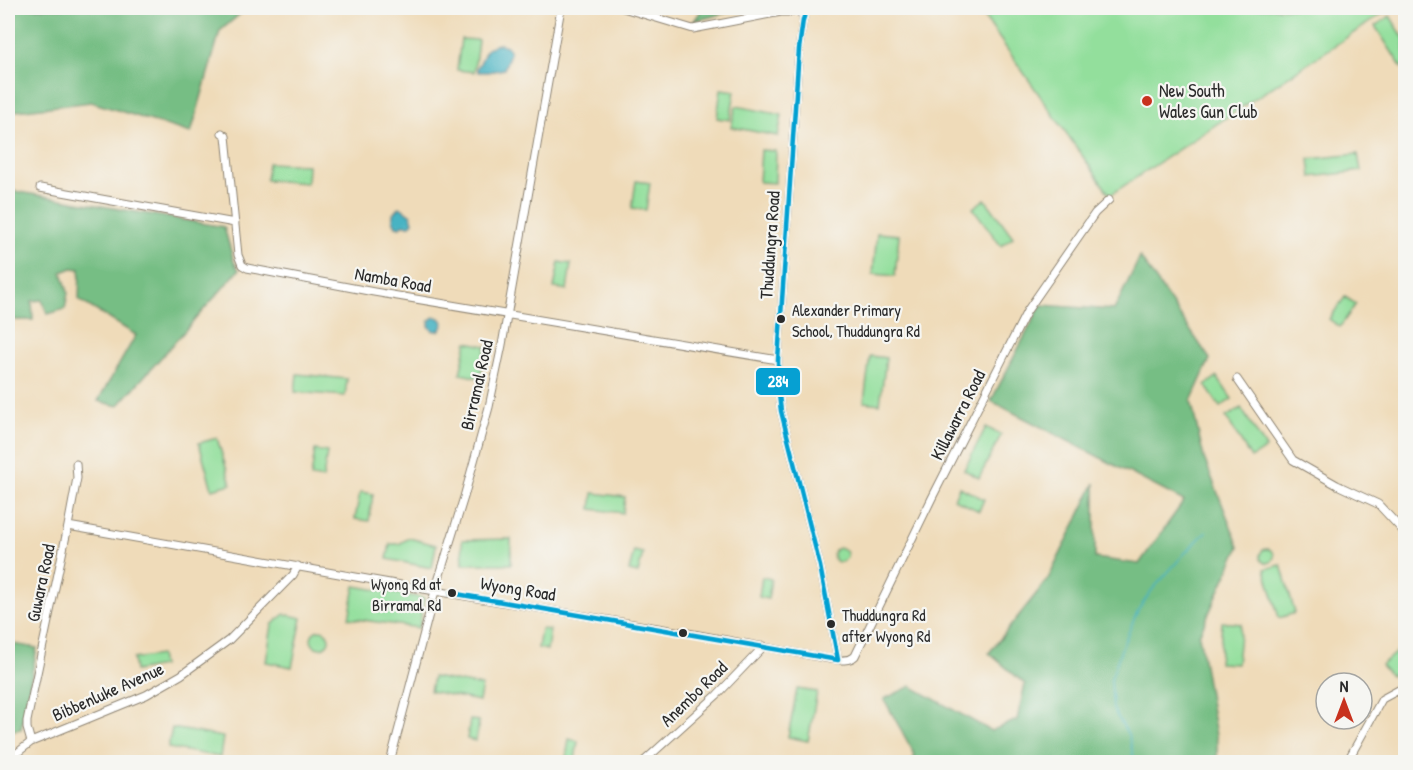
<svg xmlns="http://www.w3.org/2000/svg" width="1413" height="770" viewBox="0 0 1413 770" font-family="'Patrick Hand',sans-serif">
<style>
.green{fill:#93df9c;stroke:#5f8564;stroke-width:1.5}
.forest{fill:#76be84;stroke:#507458;stroke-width:1.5}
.water{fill:#46b3c3;stroke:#386f77;stroke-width:1.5}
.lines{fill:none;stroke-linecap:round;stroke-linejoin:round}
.stream{stroke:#46b3c3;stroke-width:1.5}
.minor-casing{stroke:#8d8372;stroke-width:9}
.minor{stroke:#fff;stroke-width:7}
.bus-1-casing{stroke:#f6f6f2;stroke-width:9}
.bus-1{stroke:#06a0d2;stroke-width:4.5}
.poi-dot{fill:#c8321e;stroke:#f6f6f2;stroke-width:2}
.bus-dot{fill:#2b2b2b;stroke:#f6f6f2;stroke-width:2}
.labels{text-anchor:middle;stroke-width:4.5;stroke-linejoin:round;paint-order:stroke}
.bus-label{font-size:16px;fill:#2b2b2b;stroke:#f6f6f2;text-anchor:start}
.poi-label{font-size:18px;fill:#2b2b2b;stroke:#f6f6f2;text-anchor:start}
.street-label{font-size:18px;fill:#2b2b2b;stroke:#f6f6f2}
.line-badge{stroke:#f6f6f2;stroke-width:2}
.badge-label{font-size:16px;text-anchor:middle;font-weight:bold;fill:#fff}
</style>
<rect width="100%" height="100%" fill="#f6f6f2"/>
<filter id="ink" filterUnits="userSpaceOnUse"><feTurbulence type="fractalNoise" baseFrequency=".0167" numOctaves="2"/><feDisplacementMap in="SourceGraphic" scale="12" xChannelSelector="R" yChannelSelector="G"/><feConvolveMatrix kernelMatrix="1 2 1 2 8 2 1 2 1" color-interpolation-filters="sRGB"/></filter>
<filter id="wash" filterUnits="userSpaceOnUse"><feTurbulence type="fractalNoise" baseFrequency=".008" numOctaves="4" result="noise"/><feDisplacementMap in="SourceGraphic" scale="24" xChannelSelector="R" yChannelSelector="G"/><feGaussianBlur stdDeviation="1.35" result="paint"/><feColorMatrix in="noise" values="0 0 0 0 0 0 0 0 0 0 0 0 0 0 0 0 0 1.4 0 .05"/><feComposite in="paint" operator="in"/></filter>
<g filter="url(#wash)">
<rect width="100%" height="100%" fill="#efdbb9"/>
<path class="green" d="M978,8H1391L1110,195Z
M1390,16L1405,40V66L1402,68L1375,26Z
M461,39L478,40L474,72L457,70Z
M721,89L735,91L730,120L717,118Z
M736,106L782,115L778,136L731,127Z
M761,150L776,151L775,183L759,182Z
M1358,154L1361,171L1311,177L1309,159Z
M268,163L308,165L307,183L266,180Z
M636,181L650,183L646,210L632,208Z
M985,199L1013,237L1001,246L973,208Z
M877,233L899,235L895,276L873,274Z
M559,262L571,264L567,290L554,288Z
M1345,297L1356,304L1340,327L1329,319Z
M467,342L486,346L480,378L460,374Z
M870,356L886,358L880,404L864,402Z
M297,374L347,379L345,396L295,392Z
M1217,377L1232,399L1220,407L1205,385Z
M1241,408L1266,448L1251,458L1226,417Z
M986,427L1001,435L979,478L964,470Z
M217,438L231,484L212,489L199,443Z
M315,450L327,452L323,479L311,477Z
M959,487L984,499L979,511L954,499Z
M360,492L373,494L369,521L355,519Z
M593,493L625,497L623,513L591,509Z
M409,538L436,545L432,568L387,559L390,544H399Z
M511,539V564H463L462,540Z
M833 555a7 7 0 1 1 14 0a7 7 0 1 1-14 0Z
M1260 556a7 7 0 1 1 14 0a7 7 0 1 1-14 0Z
M634,551L643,553L638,573L629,571Z
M1281,565L1295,613L1279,618L1265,569Z
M762,577L771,579L768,599L759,597Z
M355,586L424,598L419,628L349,618Z
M284,614L302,618L292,667L266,662L272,625Z
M1222,622L1241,624L1237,664L1219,663Z
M541,629L550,630L547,650L538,648Z
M311 639a9 9 0 1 1 18 0a9 9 0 1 1-18 0Z
M1401,648L1405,653V663L1391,676L1381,665Z
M160,655L162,666L135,671L133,659Z
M433,677L482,686L479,701L430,691Z
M797,689L817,692L808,741L788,737Z
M470,720L479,721L476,741L467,739Z
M172,728L223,737L220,757L168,748Z
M569,739L578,741L575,760L566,758Z"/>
<path class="forest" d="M8,8H247L220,31L191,133L91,102L8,112Z
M703,8H745L694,21Z
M8,190L224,227L234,262L239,270L118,406L98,401L136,335L79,300L80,269L72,268L62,272L68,292L65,309L48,314L42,300L32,301L33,320H8Z
M1140,257L1210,359L1191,401L1204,458L1239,547L1199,635L1217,742V762H912L915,755L884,699L911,686L991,731L1017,720L1025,684L989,653L1048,579L1095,483V558L1139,564L1184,501L991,401L1041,305L1114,310Z
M8,643L37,648L21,729L8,731Z"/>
<path class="water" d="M500,44L507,46L510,53L504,69L488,72H478L477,68C486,56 482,46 500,44Z
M400,207L411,215L413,222L410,225H403L400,227L396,226L393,220V214Z
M429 324a7 7 0 1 1 14 0a7 7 0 1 1-14 0Z"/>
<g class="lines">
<path class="stream" d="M1135,762L1128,734L1113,709L1111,679L1121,650L1138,610L1152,590L1186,552L1206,532"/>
</g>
</g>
<g filter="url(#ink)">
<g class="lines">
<g class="minor-casing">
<path id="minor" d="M623,8L693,29L781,12H794L804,14
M807,8L803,20L799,49L778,360V387L781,411L820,566L838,660
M222,133L226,136L238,255L242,265L247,268L374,292L778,360
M40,188L235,223
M1237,379L1293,460L1337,485L1378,504L1406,534
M68,526L435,591L688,633L830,659C838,660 849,662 855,656L932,498L1027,311L1095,213L1109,200
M31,742L27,728V721L68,526L77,478L76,464
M8,762L17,753L31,742L146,695L181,675L229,640L293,575L298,566
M390,762L435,591L464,497L489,407L502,345L561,8
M643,762L717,695L764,646
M1347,762L1382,699L1406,686"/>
</g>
<use href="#minor" class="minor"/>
<g class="bus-1-casing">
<path id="bus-1" d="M807,8L803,20L799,49L778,360V387L781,411L820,566L838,660
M451,593L838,660"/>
</g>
<use href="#bus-1" class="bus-1"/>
</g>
</g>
<circle class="poi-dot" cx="1147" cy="101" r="6"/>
<g class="bus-dot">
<circle cx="781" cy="319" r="5"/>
<circle cx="452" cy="593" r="5"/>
<circle cx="831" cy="624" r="5"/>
<circle cx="683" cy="633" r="5"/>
</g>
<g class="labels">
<g class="bus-label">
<text x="792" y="316">Alexander Primary<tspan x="792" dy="21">School, Thuddungra Rd</tspan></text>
<text x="441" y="590" text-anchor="end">Wyong Rd at<tspan x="441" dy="21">Birramal Rd</tspan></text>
<text x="842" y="621">Thuddungra Rd<tspan x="842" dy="21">after Wyong Rd</tspan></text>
</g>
<g class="poi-label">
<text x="1159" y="97">New South<tspan x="1159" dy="21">Wales Gun Club</tspan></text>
</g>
<g class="street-label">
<text transform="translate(770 245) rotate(-86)" y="6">Thuddungra Road</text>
<text transform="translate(393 280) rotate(10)" y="6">Namba Road</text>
<text transform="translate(477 385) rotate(-77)" y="6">Birramal Road</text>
<text transform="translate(958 415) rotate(-63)" y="6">Killawarra Road</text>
<text transform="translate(41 583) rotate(-78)" y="6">Guwara Road</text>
<text transform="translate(518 589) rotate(9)" y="6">Wyong Road</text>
<text transform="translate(108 692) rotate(-24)" y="6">Bibbenluke Avenue</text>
<text transform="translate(694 694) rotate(-44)" y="6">Anembo Road</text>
</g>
</g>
<rect class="line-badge" x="755" y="367" width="46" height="29" rx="6" fill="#06a0d2"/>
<g class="badge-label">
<text x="778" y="387">284</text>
</g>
<rect width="1413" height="770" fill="none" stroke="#f6f6f2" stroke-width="30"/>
<g transform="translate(1344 701)"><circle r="28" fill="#f6f6f2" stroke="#a5a5a2" stroke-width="1.5"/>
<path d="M0-4.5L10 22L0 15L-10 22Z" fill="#c8321e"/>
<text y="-9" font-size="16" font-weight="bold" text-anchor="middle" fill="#2b2b2b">N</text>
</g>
</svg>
